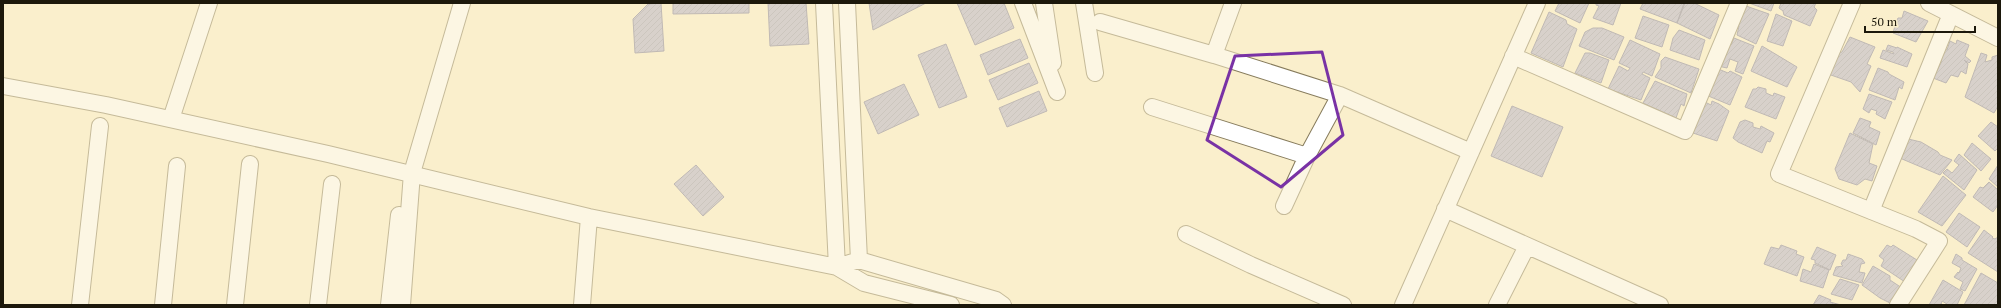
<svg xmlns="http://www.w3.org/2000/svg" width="2001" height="308" viewBox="0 0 2001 308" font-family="'PT Serif',serif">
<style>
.building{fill:url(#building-hatch);stroke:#7a7897}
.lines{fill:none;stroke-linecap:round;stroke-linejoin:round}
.minor-casing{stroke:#867b5c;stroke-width:18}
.minor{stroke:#fff;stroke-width:16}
.marked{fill:none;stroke:#7932a5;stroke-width:3;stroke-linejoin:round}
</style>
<defs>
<pattern id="building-hatch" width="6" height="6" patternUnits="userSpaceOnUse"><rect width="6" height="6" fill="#afaecb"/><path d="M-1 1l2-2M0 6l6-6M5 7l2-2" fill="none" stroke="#9695ad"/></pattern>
</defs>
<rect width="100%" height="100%" fill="#faefcc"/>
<path class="building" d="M661,3L664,51L635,53L633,19L648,4Z
M673,3H749V13L673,14Z
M768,3H806L809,44L770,46Z
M869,3H926L873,30Z
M957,3H1004L1014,28L975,45Z
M1559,3H1589L1580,23L1555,11Z
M1596,3H1621L1613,25L1593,18L1599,6L1596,5Z
M1643,3H1684L1677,23L1640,9Z
M1685,3H1694L1719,15L1710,39L1677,23Z
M1749,3H1774L1771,11Z
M1781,3H1816L1814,7L1817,10L1810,26L1784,15L1783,11L1779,8Z
M1746,6L1769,14L1756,44L1737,35L1739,26L1735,25Z
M1904,11L1928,21L1916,42L1893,33L1896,22L1898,18H1902Z
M1549,12L1566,20L1567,24L1577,29L1563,67L1531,53Z
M1776,14L1792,21L1783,46L1767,41Z
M1643,16L1669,25L1662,47L1635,38Z
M1593,28H1602L1624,37L1614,60L1579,46L1585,32Z
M1679,30L1705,40L1699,60L1670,50L1673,38Z
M1850,37L1875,47L1867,64L1871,66L1860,92L1851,82L1828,74L1837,53L1842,52Z
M1734,38L1754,46L1743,74L1735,71L1738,62L1730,59L1727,68L1718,66L1727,43L1731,45Z
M1020,39L1028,58L988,75L980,55Z
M1630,40L1660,54L1652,76L1643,72L1642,74L1650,78L1641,100L1608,89L1619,66L1628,71L1630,68L1619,63Z
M1957,40L1969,45L1965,56L1971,61L1969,63L1964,60L1968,64L1966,74L1961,71L1958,77L1951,75L1946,83L1933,78L1942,61L1940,59L1944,49L1947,50L1950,41L1956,44Z
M946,44L967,97L939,108L918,55Z
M1888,45L1897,48V47L1912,54L1907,67L1880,58L1883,50L1894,54L1893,52L1886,50Z
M1762,46L1797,67L1787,87L1751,71Z
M1585,53H1590L1609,60L1601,83L1575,73Z
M1981,53L1987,55L1985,62L1992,60V57L1998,55V106L1994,113L1965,97Z
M1665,57L1699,69L1691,93L1655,77L1661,68V61Z
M1029,63L1038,83L998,100L989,80Z
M1716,68L1728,73L1730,71L1742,77L1730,105L1706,95Z
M1878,68L1888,72L1889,74L1904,82L1902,89L1899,87L1895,100L1869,90Z
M1655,81L1687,94L1684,106L1681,104L1676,118L1643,103Z
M904,84L919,115L878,134L864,102Z
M1758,87L1766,89V93L1773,96L1774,93L1785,97L1776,119L1745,107L1753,89H1756Z
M1039,91L1047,111L1007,127L999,108Z
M1869,94L1892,102L1885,119L1876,114L1877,111L1871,109L1869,113L1863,109Z
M1703,101L1711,105L1712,101L1719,104L1729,111L1717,141L1690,132Z
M1512,106L1563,127L1542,177L1491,156Z
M1860,118L1871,122L1869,127L1880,132L1876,145L1853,133Z
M1745,120L1753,123V127L1760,129L1761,126L1774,133L1770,142L1767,141L1762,153L1738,142L1733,138L1740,122Z
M1991,122L1998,127V148L1995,151L1978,136Z
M1850,133L1873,144L1869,163L1877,166L1872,181L1865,179L1857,185L1839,179L1835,169Z
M1904,138L1921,142L1938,152L1940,155L1952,160L1940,175L1895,156Z
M1972,143L1991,159L1981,171L1964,155Z
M1959,154L1977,170L1964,190L1943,173L1947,169L1952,173L1959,165L1954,161Z
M696,165L724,197L703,216L674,184Z
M1998,165V187L1989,179Z
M1943,176L1966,195L1942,226L1918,212Z
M1989,182L1998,190V205L1993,212L1973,197L1980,187L1983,188Z
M1959,213L1980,227L1967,247L1946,232Z
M1984,230L1993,237L1992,238L1995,239L1998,237V272L1968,253Z
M1781,245L1797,251L1796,254L1804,257L1797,276L1764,264L1771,247L1779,249Z
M1887,245L1891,247L1893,245L1917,260L1908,284L1881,266L1884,260L1879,256Z
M1817,247L1836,255L1830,270L1815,263V260L1811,259Z
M1848,254L1862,259L1865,263L1861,264L1859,272L1865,273L1862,283L1833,275L1836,267L1843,266L1841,264L1843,260H1846Z
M1956,254L1962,258V260L1977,269L1965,291L1960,289L1963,282L1954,277L1958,272L1959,273L1961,268L1952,263Z
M1814,264L1829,270L1823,288L1800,281L1803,269L1811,272Z
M1873,266L1890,276V280L1902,288L1892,304L1880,298L1862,285Z
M1981,273L1998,283V305H1964Z
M1840,279L1859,285L1852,300L1831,294Z
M1943,280L1963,292L1957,305H1947V304L1942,301L1941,305H1929Z
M1819,295L1831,300L1830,302L1841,305H1813Z"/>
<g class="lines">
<g class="minor-casing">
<path id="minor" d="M824,3L837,267L864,283L951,305
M847,3L859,260
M1023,3L1057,92
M1044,3L1053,63
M1084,3L1095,73
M1233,3L1214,55L1340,95L1471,152
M1852,3L1779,174L1916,229L1939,241L1898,305
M1929,3L1998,38
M1100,22L1214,55
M1513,56L1685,131L1739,3
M3,86L106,105L328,154L589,217L837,267L859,260L996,300L1003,305
M1152,107L1307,156
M171,119L209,3
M1284,206L1307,156L1340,95
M1445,209L1660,305
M1871,211L1951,14
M1186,234L1251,265L1343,305
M80,305L100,126
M163,305L177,166
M235,305L250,164
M318,305L332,184
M389,305L399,215
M402,305L412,173L462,3
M582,305L589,217
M1403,305L1537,3
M1497,305L1527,246"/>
</g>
<use href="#minor" class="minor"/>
</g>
<path d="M0 0H2001V308H0ZM1322,52L1343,135L1281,187L1207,140L1235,56Z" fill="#faefcc" fill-opacity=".55" fill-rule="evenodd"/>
<path class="marked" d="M1322,52L1343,135L1281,187L1207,140L1235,56Z"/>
<rect width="2001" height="308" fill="none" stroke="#1c180b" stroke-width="8"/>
<path d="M1865 26v6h110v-6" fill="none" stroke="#1c180b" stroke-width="2"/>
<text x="1871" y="26" font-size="12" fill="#1c180b" stroke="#faefcc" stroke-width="3" paint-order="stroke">50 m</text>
</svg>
